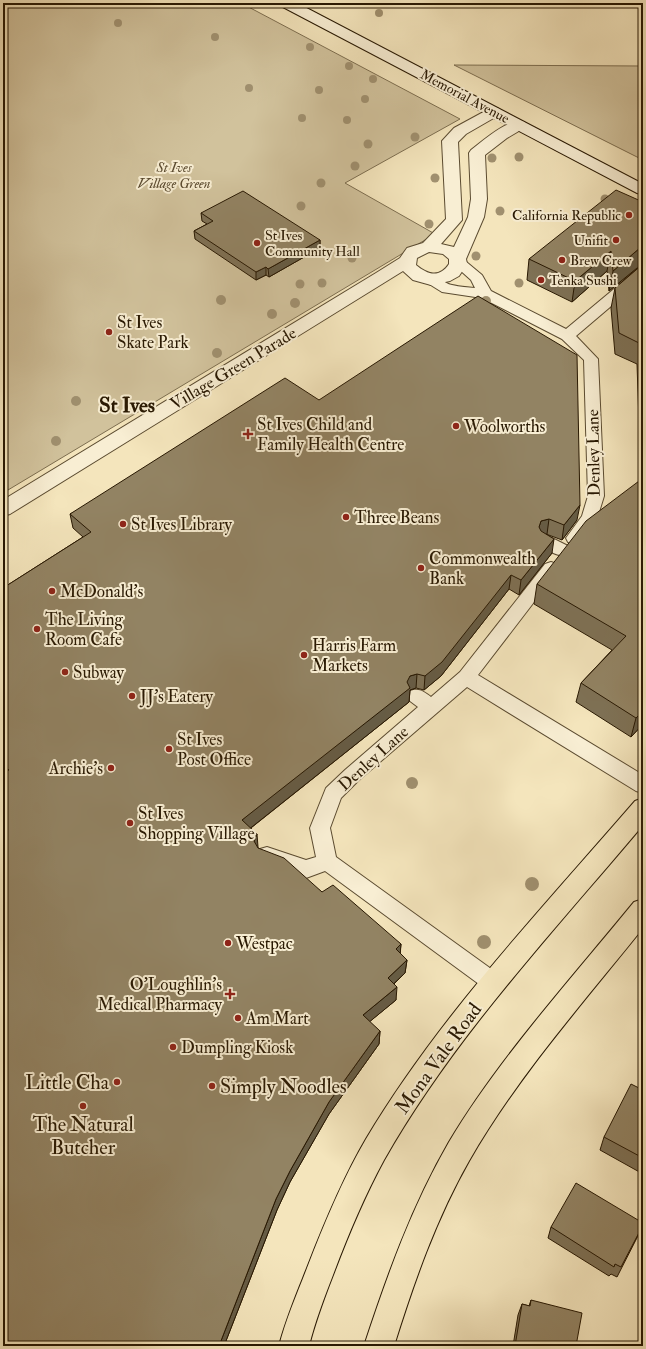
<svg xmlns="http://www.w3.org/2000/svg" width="646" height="1349" viewBox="0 0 646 1349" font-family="'IM FELL Double Pica',serif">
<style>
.green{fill:#d1c29c;stroke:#7c6d4f}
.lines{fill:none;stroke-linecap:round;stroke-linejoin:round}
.lane-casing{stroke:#5b4b30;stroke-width:2}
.street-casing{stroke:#5b4b30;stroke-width:2}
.secondary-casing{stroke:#281802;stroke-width:2}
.highway-casing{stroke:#281802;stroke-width:2}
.lane{fill:#f8eed3;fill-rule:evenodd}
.street{fill:#f8eed3;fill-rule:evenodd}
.secondary{fill:#f8eed3;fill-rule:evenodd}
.highway{fill:#f4e5bc;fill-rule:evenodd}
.tree{fill:#a0906f}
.wall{fill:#7e7155;stroke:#281802}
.shaded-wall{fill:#665c45;stroke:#281802}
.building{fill:#928363;stroke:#281802}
.poi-dot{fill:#8f2418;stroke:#f8eed3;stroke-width:1.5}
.labels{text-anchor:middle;stroke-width:4;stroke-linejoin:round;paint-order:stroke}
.far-street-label{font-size:14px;fill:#281802;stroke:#f8eed3}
.far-park-label{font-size:14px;font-style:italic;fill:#5b4b30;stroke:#f8eed3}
.far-poi-label{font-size:14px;fill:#281802;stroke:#f8eed3;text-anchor:start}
.poi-label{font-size:17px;fill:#281802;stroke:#f8eed3;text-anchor:start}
.street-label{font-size:17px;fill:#281802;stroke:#f8eed3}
.near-street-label{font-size:20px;fill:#281802;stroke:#f8eed3}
.near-poi-label{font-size:20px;fill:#281802;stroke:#f8eed3;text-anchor:end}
.district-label{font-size:21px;font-weight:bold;fill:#281802;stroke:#f8eed3}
</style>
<rect width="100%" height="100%" fill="#f4e5bc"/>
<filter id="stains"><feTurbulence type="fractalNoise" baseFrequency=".005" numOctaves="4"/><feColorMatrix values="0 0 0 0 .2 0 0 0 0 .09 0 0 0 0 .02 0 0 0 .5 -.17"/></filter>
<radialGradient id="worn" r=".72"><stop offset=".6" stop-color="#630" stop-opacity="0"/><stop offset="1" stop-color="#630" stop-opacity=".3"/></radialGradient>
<path class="green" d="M3,3H241L460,119L345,183L435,234L3,493Z
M454,65L643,66V160Z"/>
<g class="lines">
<g class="lane-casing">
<path id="lane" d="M459,259L464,260L482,275L491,291L566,329L638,269L643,268V279L576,336L598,359L604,496L596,522L580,542L574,544L568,542L566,538L582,516L588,496L584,360L562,339L482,298L442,292L426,282L424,279L426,276C437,273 442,283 452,285C460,287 468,287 475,288L471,280L452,263L454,260Z
M546,535L570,547L572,551L570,555C560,558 543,550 538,541L540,537Z
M551,562L557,564L559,568L557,572L478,675L643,775V793L636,791L467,687L359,780L341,798L330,828L336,857L501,976L504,983L501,990L494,993L487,990L325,871L306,878L260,861L257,855L260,849L267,847L306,860L316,857L310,828L326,788L345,770L418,707L410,701L407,696L410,691C419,688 423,691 431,697L460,672L545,564Z"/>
</g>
<g class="street-casing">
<path id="street" d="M494,107L499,109L502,112L499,115L466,134L458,142L462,220L441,244L454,247L468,217L471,199L469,153L471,150C484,140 508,118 524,122L527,125L524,128L507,138L485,155L487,199L484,217L466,259L467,264L459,276L450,281L431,285L413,280L403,271L10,514L3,516V500L376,273L400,258L407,248L423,243L446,219L442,141L454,128L489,109ZM429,252L443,254L449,259V264C439,279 427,274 416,265L417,258Z"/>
</g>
<g class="secondary-casing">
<path id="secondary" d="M279,3H297L643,184V195L637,193L281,6Z"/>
</g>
<g class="highway-casing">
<path id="highway" d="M643,798V825C553,932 453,1038 384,1160C364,1197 348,1235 333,1275C324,1298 315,1322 309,1346H279C286,1319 297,1294 307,1268C324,1224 342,1180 366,1139C440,1015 541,910 635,801Z
M643,899V928C583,1003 517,1077 469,1161C436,1219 414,1282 394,1346H364C387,1276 412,1206 449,1142C499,1058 572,978 634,902Z"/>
</g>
<use href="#lane" class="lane"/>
<use href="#street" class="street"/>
<use href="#secondary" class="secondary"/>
<use href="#highway" class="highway"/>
</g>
<g class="tree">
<circle cx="379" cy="13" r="4"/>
<circle cx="118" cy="23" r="4"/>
<circle cx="215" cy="37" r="4"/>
<circle cx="310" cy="47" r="4"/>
<circle cx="349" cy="66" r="4"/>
<circle cx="373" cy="79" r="4"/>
<circle cx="249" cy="88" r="4"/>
<circle cx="319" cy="90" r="4"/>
<circle cx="365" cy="99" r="4"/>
<circle cx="302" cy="118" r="4"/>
<circle cx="347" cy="120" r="4"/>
<circle cx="415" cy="137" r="4.5"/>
<circle cx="368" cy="144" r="4.5"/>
<circle cx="519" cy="157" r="4.5"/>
<circle cx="492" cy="158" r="4.5"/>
<circle cx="355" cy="166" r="4.5"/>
<circle cx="435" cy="178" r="4.5"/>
<circle cx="321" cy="183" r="4.5"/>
<circle cx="605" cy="199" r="4.5"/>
<circle cx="301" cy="206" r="4.5"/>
<circle cx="500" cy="211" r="4.5"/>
<circle cx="429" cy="224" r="4.5"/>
<circle cx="476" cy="256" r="4.5"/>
<circle cx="352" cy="258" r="4.5"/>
<circle cx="322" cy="283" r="4.5"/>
<circle cx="519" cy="283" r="4.5"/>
<circle cx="300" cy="284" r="4.5"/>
<circle cx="221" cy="300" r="5"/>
<circle cx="486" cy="301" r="5"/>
<circle cx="295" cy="303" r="5"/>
<circle cx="272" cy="314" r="5"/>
<circle cx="217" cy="353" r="5"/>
<circle cx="76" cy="401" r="5"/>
<circle cx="56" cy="441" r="5"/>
<circle cx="412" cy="783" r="6"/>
<circle cx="532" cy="884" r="7"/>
<circle cx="484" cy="942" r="7"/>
</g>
<path class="wall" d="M643,202V724L631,737L576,702L581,683L612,650L534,604L537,584L641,479L637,364L615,354L611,308L615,288L639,267L637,268L609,291L607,271L572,302L527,280L529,259Z
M201,213L320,240V248L269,277L266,275L256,280L195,239L194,231L207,224L202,221Z
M319,400L577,520L562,540L546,534L552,553L519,595L509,589L441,676L424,690L416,688L410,690L409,702L251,828L258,848L322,892L401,944L400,953L407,960L405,973L394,984L396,1000L369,1022L380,1031L379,1044L329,1114L290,1182L277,1210L224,1346H3V588L83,537L73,528L70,514Z
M643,1090V1174L600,1150L604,1137Z
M643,1226L617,1277L611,1274L609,1276L548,1238L551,1227Z
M531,1300L576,1346H513L518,1315L522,1304L529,1306Z"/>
<path class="shaded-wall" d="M320,240V248L269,277L268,269Z
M641,247H643V267L637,268L609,291L613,271Z
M611,251L607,271L572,302L575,281Z
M266,267V275L256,280V272Z
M580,505L577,520L562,540L564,525Z
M549,519L547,534L539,536V527L541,521Z
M554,539L552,553L519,595L521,580Z
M511,575L509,589L441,676L424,690L425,676Z
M417,674L416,688L410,690L409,702L243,834L242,820L410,676Z
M643,711V724L631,737L636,718Z
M257,834L258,847L255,855L254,841Z
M401,944L400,957L396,949Z
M407,960L405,973L387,990L388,978Z
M397,987L396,1000L362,1028L363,1015Z
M380,1031L379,1044L329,1114L290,1182L277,1210L224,1346H219L276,1199L290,1171L329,1102Z"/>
<path class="building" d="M616,190L643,202V247H641L613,271L611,251L575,281L529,259Z
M243,191L320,240L268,269L266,267L256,272L194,231L213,221L201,213Z
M643,264V391L641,344L619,333L615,288Z
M478,296L577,355L580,505L564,525L549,519L541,521L539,527L541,531L554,539L521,580L511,575L442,662L425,676L417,674L410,676L407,682L410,688L242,820L257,834L254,841L258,848L284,858L322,892L333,885L401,944L396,949L407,960L388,978L397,987L363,1015L380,1031L329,1102L290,1171L276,1199L219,1346H3V774L9,770L3,764V588L91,532L70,514L285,378L319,400Z
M643,478V711L636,718L581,683L626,636L537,584L586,521Z
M631,1084L643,1090V1158L604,1137Z
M576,1183L643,1223V1225L621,1267L615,1264L614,1267L551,1227Z
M531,1300L582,1313L576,1346H515L522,1304L530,1306Z"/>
<g class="poi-dot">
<circle cx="629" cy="215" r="4"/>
<circle cx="616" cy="240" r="4"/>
<circle cx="257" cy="243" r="4"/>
<circle cx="562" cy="260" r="4"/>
<circle cx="541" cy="280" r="4"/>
<circle cx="109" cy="332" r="4"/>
<circle cx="456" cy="426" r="4"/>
<path d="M246 428h4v4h4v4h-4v4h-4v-4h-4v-4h4z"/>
<circle cx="346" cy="517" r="4"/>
<circle cx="123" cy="524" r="4"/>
<circle cx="421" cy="568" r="4"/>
<circle cx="52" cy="591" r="4"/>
<circle cx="37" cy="629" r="4"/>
<circle cx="304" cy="655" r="4"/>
<circle cx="65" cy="672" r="4"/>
<circle cx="132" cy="696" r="4"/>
<circle cx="169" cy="749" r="4"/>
<circle cx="111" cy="768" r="4"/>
<circle cx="130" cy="823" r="4"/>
<circle cx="228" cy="943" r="4"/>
<path d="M228 988h4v4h4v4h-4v4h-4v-4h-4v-4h4z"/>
<circle cx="238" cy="1018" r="4"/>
<circle cx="173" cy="1047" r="4"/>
<circle cx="117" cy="1082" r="4"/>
<circle cx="212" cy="1086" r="4"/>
<circle cx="83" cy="1106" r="4"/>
</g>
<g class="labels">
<g class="far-street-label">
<text transform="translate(465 96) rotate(28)" y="5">Memorial Avenue</text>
</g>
<g class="far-park-label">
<text x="174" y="172">St Ives<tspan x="174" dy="16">Village Green</tspan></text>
</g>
<g class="far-poi-label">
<text x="621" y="220" text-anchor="end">California Republic</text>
<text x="265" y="240">St Ives<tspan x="265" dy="16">Community Hall</tspan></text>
<text x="608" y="245" text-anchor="end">Unifit</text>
<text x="570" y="265">Brew Crew</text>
<text x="549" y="285">Tenka Sushi</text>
</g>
<g class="poi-label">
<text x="117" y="328">St Ives<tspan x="117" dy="20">Skate Park</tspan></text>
<text x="257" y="430">St Ives Child and<tspan x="257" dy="20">Family Health Centre</tspan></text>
<text x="464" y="432">Woolworths</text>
<text x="354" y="523">Three Beans</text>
<text x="131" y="530">St Ives Library</text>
<text x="429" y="564">Commonwealth<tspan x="429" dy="20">Bank</tspan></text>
<text x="60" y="597">McDonald's</text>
<text x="45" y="625">The Living<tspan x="45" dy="20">Room Cafe</tspan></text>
<text x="312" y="651">Harris Farm<tspan x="312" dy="20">Markets</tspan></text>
<text x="73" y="678">Subway</text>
<text x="140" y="702">JJ's Eatery</text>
<text x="177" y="745">St Ives<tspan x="177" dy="20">Post Office</tspan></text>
<text x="103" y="774" text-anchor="end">Archie's</text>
<text x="138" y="819">St Ives<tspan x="138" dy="20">Shopping Village</tspan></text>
<text x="236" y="949">Westpac</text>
<text x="222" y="990" text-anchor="end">O'Loughlin's<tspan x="222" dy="20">Medical Pharmacy</tspan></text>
<text x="246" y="1024">Am Mart</text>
<text x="181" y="1053">Dumpling Kiosk</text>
</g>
<g class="street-label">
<text transform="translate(233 368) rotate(-31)" y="6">Village Green Parade</text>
<text transform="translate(593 453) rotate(-91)" y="6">Denley Lane</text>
<text transform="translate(373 758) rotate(-42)" y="6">Denley Lane</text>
</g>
<g class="near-street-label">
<text transform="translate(438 1058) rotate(-54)" y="7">Mona Vale Road</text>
</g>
<g class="near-poi-label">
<text x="109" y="1089">Little Cha</text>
<text x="220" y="1093" text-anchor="start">Simply Noodles</text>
<text x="83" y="1131" text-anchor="middle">The Natural<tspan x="83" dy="23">Butcher</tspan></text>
</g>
<g class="district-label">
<text x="127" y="412">St Ives</text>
</g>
</g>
<rect width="646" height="1349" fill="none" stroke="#f4e5bc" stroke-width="16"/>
<rect x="4" y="4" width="638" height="1341" fill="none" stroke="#281802" stroke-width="2"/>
<rect x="8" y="8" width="630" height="1333" fill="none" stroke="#281802"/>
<rect width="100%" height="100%" filter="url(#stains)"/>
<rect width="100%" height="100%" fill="url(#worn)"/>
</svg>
